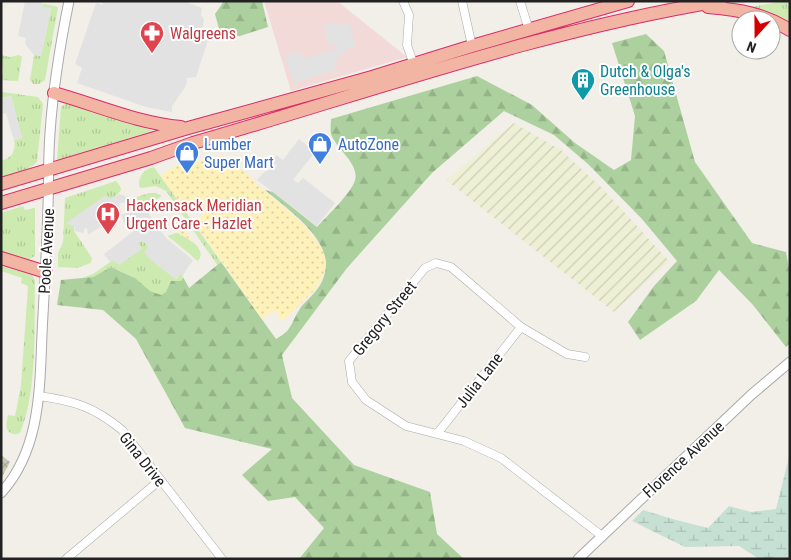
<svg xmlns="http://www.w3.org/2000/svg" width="791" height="560" viewBox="0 0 791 560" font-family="'Roboto Condensed',sans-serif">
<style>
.commercial{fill:#f2dad9}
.construction{fill:url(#construction-cross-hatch)}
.farmland{fill:url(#farmland-furrows)}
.grass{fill:url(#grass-tufts)}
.forest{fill:url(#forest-firs)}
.wetland{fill:url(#wetland-marsh)}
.sand{fill:url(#sand-dots)}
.garden{fill:#cdebb0}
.parking{fill:#e2e2e2}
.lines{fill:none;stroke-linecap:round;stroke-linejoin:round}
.minor-casing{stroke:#a9a9a9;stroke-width:9}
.tertiary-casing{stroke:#a9a9a9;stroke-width:11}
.trunk-casing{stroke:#dc2a67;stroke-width:14}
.minor{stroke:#fff;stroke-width:8}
.tertiary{stroke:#fff;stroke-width:9}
.trunk{stroke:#f2b4a3;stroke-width:12}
.labels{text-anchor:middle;stroke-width:4;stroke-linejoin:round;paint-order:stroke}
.health-label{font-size:16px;fill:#be3a42;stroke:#fff;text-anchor:start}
.culture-label{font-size:16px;fill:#0d838f;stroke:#fff;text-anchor:start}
.shop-label{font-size:16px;fill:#366cbe;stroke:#fff;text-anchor:start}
.street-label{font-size:16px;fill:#222;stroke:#fff}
</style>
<defs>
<pattern id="construction-cross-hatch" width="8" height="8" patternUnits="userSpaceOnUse" patternTransform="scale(1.25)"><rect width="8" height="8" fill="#c7c7b4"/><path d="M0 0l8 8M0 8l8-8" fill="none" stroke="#abab9a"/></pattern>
<pattern id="farmland-furrows" width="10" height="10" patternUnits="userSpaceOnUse" patternTransform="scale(1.25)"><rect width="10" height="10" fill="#eef0d5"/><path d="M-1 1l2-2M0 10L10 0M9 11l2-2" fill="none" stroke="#ccceb7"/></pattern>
<pattern id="grass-tufts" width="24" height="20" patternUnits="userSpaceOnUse" patternTransform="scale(1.25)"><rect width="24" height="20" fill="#cdebb0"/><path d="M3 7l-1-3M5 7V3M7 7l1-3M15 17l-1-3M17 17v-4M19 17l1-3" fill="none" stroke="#b0c997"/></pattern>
<pattern id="forest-firs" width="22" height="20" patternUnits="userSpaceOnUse" patternTransform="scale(1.25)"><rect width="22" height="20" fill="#add19e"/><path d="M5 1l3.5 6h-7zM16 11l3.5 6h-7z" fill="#95b388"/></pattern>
<pattern id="wetland-marsh" width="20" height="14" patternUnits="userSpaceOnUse" patternTransform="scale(1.25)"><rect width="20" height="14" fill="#c6e0d4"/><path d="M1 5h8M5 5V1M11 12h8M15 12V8" fill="none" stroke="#aac0b6"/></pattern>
<pattern id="sand-dots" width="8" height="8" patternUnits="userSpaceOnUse" patternTransform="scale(1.25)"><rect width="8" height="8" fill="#fff1ba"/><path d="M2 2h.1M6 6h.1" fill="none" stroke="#dacea0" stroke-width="1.8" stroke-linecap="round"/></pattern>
</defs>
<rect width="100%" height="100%" fill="#f2efe9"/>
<path class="commercial" d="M264,1H337L407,57L291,91Z"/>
<path class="construction" d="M1,455L10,462L1,479Z"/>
<path class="farmland" d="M514,123L561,150L602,188L669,261L614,312L446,180Z"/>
<path class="grass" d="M783,1H790V28L751,7Z
M44,4L56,6L58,8L45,80L39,84H33L30,80L34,55L41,56L51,9L43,7L42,5Z
M1,55L10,57L19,55L22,57L18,81L1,80L3,73Z
M2,92L38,97L43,104L37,162L28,169L1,177V161C12,157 16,152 14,140L22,138L11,96L2,98Z
M68,102L78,103L153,131L59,160L57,159L61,107Z
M154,167L221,262L218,266L166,191L156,186L141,188L139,186C139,176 143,169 154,167Z
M116,181L120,186L121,190C119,196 82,220 74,226V231L92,258L91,263L77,268L58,267V253L63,242L65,198Z
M149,193H156L162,196L145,206L137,207L136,202L137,197Z
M23,206L25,210L35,208V256L26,261L1,255V213Z
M177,233C187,238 208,248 198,261L168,236Z
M139,241L145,242L176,279L180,274L183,275L181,281H171C169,285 168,293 163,295C152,298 141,282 133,277C126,273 118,270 111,267L93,277L82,278L93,274L113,260L142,249L138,243Z
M1,265L32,275L35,280C34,326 38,390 20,433C15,435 12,435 8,431L6,426L8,415L15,416L21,385L28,286L21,283L22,278L1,271Z"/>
<path class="forest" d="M224,1H262L268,27L240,36H221L215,14Z
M646,34L664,51L695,162L752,243L786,252L790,274V343L786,347L753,305L719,270L696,301L640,340L628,322L654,286L677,261L642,219L588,164L554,135L504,111L432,173L347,268L282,355L292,398L354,465L430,492L437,534L464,559H299L324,528L295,497L268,501L242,475L272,449L185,428L136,339L103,310L57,305L61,280L93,277L111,267L135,278L150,291L161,295L166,292L171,281H181L183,277L189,288L221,262L276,339C280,336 285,334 288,330C293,323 296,314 301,307C309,298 321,288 324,276C336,241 288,210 265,190L273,192L317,227C328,215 346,198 353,185C364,166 337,151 331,134C330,130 331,123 331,119L477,76L532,105L575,143L614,170L631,160L635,116L612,43Z"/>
<path class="wetland" d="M790,453V559H759L739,546L685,547L632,521L643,510L676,520L708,528L729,506L751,512L776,509Z"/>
<path class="sand" d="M222,156L245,172L256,183L304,225L322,248L326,262L323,277L314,291L282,321L274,310L262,319L194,222L204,214L200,206L187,213L161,176C177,160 201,162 222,156Z
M171,209L192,240L177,233L182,230L179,222L174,223L172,221L176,218Z"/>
<path class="garden" d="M177,233L180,234L179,240C194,244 190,246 198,257L196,260L192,256L193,254L184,245L171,239L168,236Z"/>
<path class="parking" d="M25,1H42L43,7L51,8L41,56L34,55L25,44L26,38L18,36Z
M102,1H183L202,8L201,15L204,19L202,29L212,28L196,77L187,78L186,86L172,106V112L146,107L77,83L82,68L75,64L96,3L103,5Z
M349,23L356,46L348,48L334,63L336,70L294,83L285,56L300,51L303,59L337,49L338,47L336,44L329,46L323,25L330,24L342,25Z
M1,96L3,98L11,96L22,138L14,140L6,113L1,114Z
M299,139L315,152L293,180L298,183L303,178L335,203L317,226L257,180L263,173L277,166L271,161L276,155L283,160Z
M119,194L136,200L138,208L145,206L150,216L166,238L193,260L183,275L180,274L175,279L151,260L144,252L149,246L142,241L138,243L142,249L119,265L113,260L110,262L104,254L135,230L133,227L127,230L121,215L128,212L124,202L119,204L121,213L88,235L87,228L84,229V233L74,231L75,227L66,223L105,196L112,199Z"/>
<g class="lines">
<g class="minor-casing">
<path id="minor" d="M403,1L409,15L407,45L414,65
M462,1L472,46
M520,1L529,30
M585,357L567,354L521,327L451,267L436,263L425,268L349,361L352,382L366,400L406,426L464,441L501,458L602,536
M39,396C75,401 94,407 122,430L222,559
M437,434L521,327
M66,559L160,480"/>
</g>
<g class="tertiary-casing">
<path id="tertiary" d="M1,493C45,445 39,375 43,315C45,279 47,242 48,205C49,181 48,157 50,133C53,89 60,45 69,1
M578,559L751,395L790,362"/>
</g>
<g class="trunk-casing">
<path id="trunk" d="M708,7C740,10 762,13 790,30
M54,93C97,105 137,123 181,127
M1,184L188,128L372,77L472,46L628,1
M1,203L151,158L193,143C366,93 542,30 720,1
M1,258L46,272"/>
</g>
<use href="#minor" class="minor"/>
<use href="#tertiary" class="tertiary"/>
<use href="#trunk" class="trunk"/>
</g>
<defs>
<g id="pharmacy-pin" transform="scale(1.25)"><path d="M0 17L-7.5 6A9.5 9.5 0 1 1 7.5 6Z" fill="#e0444e" stroke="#fff"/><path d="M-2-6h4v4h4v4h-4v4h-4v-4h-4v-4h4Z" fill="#fff"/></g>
<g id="building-pin" transform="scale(1.25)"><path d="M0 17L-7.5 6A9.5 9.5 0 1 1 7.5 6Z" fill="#0f9aa8" stroke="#fff"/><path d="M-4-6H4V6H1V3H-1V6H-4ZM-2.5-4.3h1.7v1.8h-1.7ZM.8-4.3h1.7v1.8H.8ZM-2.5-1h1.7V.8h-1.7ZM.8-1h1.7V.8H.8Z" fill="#fff"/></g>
<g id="shop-pin" transform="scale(1.25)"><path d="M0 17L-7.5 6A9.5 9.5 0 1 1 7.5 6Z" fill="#3f7fe0" stroke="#fff"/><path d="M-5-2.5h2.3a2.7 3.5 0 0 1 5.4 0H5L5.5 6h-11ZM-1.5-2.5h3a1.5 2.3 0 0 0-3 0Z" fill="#fff"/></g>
<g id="hospital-pin" transform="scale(1.25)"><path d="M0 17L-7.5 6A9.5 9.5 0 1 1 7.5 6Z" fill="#e0444e" stroke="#fff"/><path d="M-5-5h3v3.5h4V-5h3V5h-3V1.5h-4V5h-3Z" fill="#fff"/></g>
</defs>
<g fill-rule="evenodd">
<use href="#pharmacy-pin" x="152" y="33"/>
<use href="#building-pin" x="583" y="80"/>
<use href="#shop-pin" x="320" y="144"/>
<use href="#shop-pin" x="187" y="153"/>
<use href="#hospital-pin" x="108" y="214"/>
</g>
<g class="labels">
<g class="health-label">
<text x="170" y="39">Walgreens</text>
<text x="126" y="211">Hackensack Meridian<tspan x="126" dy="18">Urgent Care - Hazlet</tspan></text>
</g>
<g class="culture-label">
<text x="600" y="77">Dutch &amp; Olga's<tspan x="600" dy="18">Greenhouse</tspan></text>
</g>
<g class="shop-label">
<text x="204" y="150">Lumber<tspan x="204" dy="18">Super Mart</tspan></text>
<text x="338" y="150">AutoZone</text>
</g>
<g class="street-label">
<text transform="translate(46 251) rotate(-87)" y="6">Poole Avenue</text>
<text transform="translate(384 318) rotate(-51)" y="6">Gregory Street</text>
<text transform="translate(479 380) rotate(-52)" y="6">Julia Lane</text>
<text transform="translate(143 459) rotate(52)" y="6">Gina Drive</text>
<text transform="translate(683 459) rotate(-43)" y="6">Florence Avenue</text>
</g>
</g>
<rect width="791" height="560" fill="none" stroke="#222222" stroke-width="5"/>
<g transform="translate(756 35) rotate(201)"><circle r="24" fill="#ffffff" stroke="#a7a7a7"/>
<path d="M0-4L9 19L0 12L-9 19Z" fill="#d40000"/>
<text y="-8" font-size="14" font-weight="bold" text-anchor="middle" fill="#222222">N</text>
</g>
</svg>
